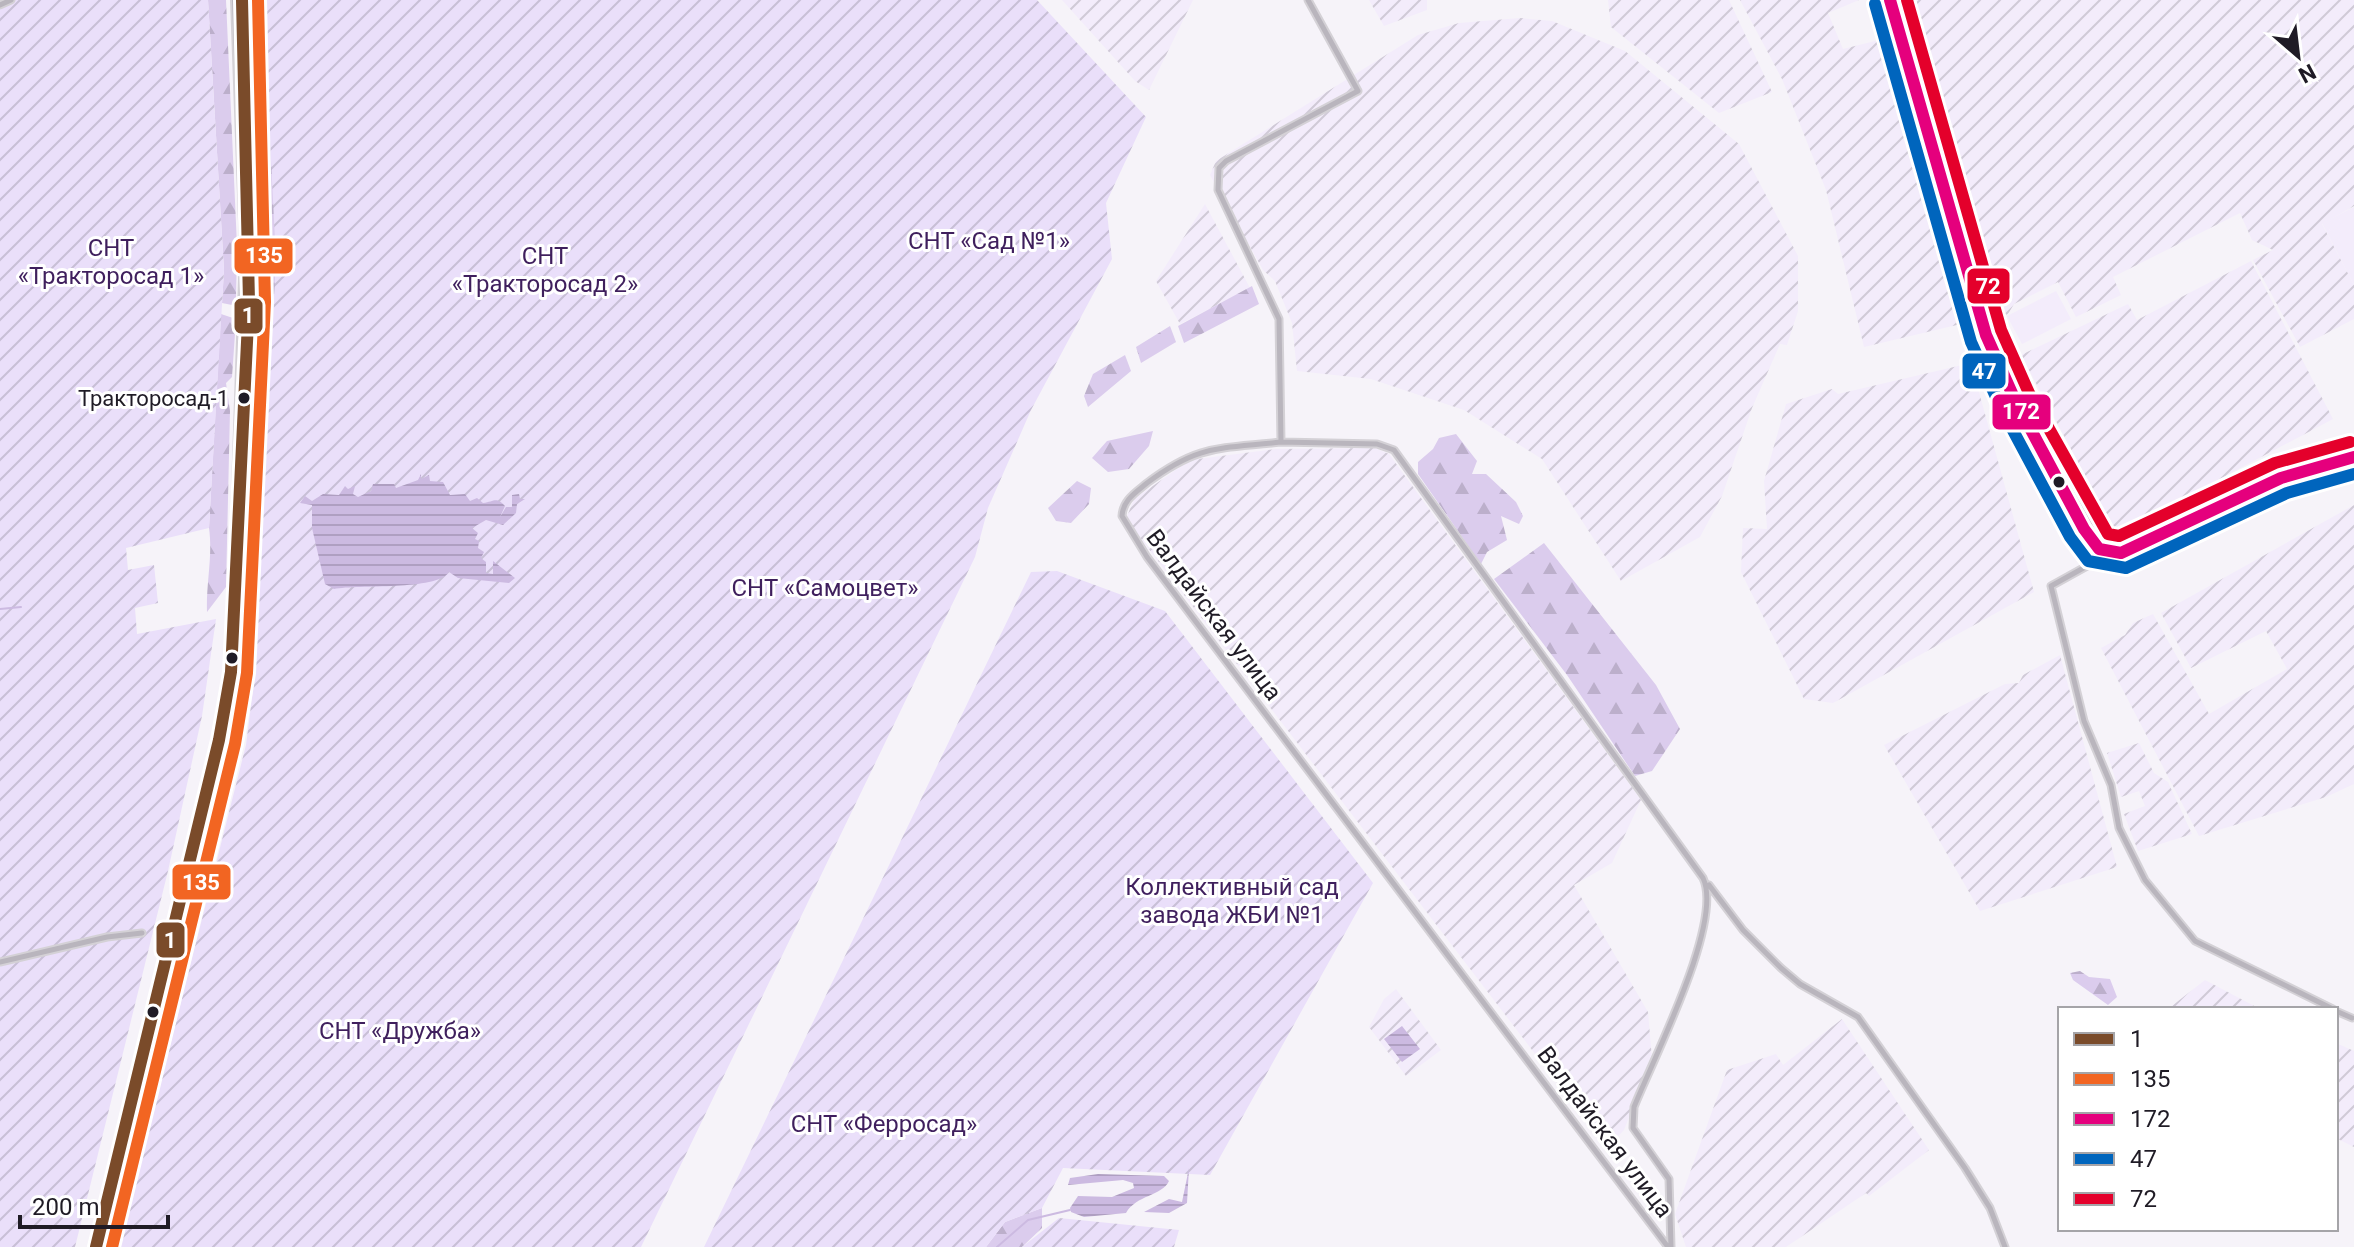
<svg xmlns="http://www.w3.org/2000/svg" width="2354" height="1247" viewBox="0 0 2354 1247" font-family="Roboto,sans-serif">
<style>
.built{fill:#f3ecfb}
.industrial{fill:url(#industrial-furrows)}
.forest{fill:url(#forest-firs)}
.garden{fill:url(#garden-furrows)}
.water{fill:url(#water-rules)}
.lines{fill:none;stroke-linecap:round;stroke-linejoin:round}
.stream{stroke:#ccbae1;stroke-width:2}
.minor-casing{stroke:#d4d1d6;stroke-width:9}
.primary-casing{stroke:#d4d1d6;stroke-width:12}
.minor{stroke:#b9b5bd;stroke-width:5}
.primary{stroke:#bbb8c0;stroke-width:8}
.bus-1-casing{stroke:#fff;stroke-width:18}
.bus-2-casing{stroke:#fff;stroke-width:18}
.bus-3-casing{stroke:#fff;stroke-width:18}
.bus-4-casing{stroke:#fff;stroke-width:18}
.bus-5-casing{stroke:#fff;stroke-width:18}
.bus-1{stroke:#7a4b2a;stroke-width:12}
.bus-2{stroke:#f26522;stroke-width:12}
.bus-3{stroke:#e5007d;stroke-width:12}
.bus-4{stroke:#0065bd;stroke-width:12}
.bus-5{stroke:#e4002b;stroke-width:12}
.bus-dot{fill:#1f1b25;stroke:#fff;stroke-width:3}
.labels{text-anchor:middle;stroke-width:6;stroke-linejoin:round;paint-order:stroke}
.bus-label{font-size:22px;fill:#1f1b25;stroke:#fff;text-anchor:end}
.park-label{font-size:24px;fill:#3f1f5d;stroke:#fff}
.street-label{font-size:24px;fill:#1f1b25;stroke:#fff}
.line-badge{stroke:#fff;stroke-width:3}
.badge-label{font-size:22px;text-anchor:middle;font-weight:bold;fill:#fff}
</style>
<defs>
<pattern id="industrial-furrows" width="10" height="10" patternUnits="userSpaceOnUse" patternTransform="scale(2)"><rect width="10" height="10" fill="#f3ecfb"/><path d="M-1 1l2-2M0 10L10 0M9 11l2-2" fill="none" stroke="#d0cad7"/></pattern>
<pattern id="forest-firs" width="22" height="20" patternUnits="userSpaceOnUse" patternTransform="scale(2)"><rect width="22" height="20" fill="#dbcced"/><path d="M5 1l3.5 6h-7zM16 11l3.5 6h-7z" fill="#bcafcb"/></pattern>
<pattern id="garden-furrows" width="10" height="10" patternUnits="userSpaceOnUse" patternTransform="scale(2)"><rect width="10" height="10" fill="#eadffa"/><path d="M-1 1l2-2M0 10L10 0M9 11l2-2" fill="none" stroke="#c8bfd6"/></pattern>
<pattern id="water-rules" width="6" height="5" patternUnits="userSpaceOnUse" patternTransform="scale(2)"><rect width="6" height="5" fill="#ccbae1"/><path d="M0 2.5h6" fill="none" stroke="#af9fc1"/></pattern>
</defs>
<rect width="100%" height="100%" fill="#f6f3f9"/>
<path class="built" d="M2354,207V285L2322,223Z
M2056,291L2071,319L2022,344L2007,316Z"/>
<path class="industrial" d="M1062,0H1193L1149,90L1135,81Z
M1369,0H1427V10L1384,26Z
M1608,0H1729L1772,92L1719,113L1611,27Z
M1740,0H1859L1828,13L1843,49L1883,39L1961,324L1864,347L1826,190L1782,79Z
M1906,0H2354V206L2322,224L2354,285V319L2300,347L2253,260L2273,250L2252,240L2240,213L2113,277L2121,295L2076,317L2058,282L2014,304L2008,314L1996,319Z
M1520,18L1552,21L1625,51L1739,144L1798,256V311L1787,345L1780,344L1752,408L1722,496L1700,537L1621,581L1542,459L1464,410L1371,379L1297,371L1292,323L1275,281L1263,270L1210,175L1216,161L1418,35L1459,23Z
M1205,204L1250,288L1180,324L1156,281Z
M2251,261L2333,419L2116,534L2021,355L2128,304L2137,320Z
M1971,363L2034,592L1833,703L1804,699L1741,572L1743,528L1767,529L1764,481L1786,404L1832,389L1838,394Z
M1375,448L1389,454L1641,800L1612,863L1574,885L1648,1012L1652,1059L1624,1130L1607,1148L1126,519L1134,499L1190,460L1276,449Z
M2354,505V784L2326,797L2199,836L2101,648L2125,635L2133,623L2153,614L2209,714L2287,669L2266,631L2191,668L2161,613Z
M2060,655L2117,867L1980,911L1884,745L2005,684L2019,683L2023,675Z
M2139,743L2154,773L2168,782L2192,834L2138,851L2124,814L2145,806L2139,791L2121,797L2107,753Z
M2205,980L2260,1009H2168Z
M1396,989L1441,1050L1406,1076L1369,1027L1384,999Z
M1842,1019L1929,1150L1869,1196L1866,1193L1786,1247H1686L1675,1214L1727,1070L1776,1054L1783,1065Z
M2336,1043L2354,1051V1147L2336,1138Z"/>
<path class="forest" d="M208,0H226L237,246L236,298L232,305L222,303L224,270Z
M258,50L265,53C269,122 276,191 276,260C275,341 260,421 252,502L246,498L252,376L260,353V330L253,318L257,293L265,291L258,256L251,57Z
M1252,286L1259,304L1184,343L1178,326Z
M221,314L236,319L232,377L226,383L230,411L226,587L207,612C206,583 213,556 209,528Z
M1170,326L1176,342L1141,363L1136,347Z
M1125,355L1131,371L1088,407L1084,396L1093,374Z
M1153,431L1149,446L1129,469L1108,472L1092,458L1107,441Z
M1456,434L1477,461L1472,474H1486L1516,502L1523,516L1519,524L1501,516L1507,540L1487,552L1481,564L1418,474V462L1433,449L1439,438Z
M1077,481L1091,488L1089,504L1071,523L1056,521L1048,508Z
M247,507L251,520L260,513L263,562L259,581L247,580L243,532Z
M1544,543L1656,685L1680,729L1652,771L1635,776L1567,675L1494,579Z
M2080,971L2089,977L2110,979L2117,997L2108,1005L2073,980L2070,973Z
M1042,1208V1228L1022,1247H986L1005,1222Z"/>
<path class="garden" d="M0,0H208L224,270L209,528L126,548L128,570L154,565L158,603L135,608L137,634L216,619L202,716L168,871L75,1247H0Z
M263,0H1037L1146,117L1106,203L1112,259L1031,410L988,508L975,557L641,1247H119L246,745L254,682L276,260Z
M1057,571L1165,611L1373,883L1210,1175L1063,1168L1042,1208L1005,1222L986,1247H704L1031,572Z
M1059,1218L1179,1230L1174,1247H1022Z"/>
<path class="water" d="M421,474V479L429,475L430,481L443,482L450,495L465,494L470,501L477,498L483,503C494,502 496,496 505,506L500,517L506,507H512V495L519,494L520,499H525L517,504L516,513L503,525L486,520L472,528L478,533L475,539L479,541L478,548L484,552L481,558L486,562V573L493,574V561L515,578L509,583L458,578L449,572C436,591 359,584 334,589L325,584L312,528V505L300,503L305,496L312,501L323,494L339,495L345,486L348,489L355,486L353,494L358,497L371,491L373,484H394L396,488L418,480Z
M1402,1026L1420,1049L1402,1062L1384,1039Z
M1189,1168L1187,1203L1169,1213L1144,1212L1169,1199L1182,1202Z
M1098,1174L1164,1176L1169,1181C1162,1196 1136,1195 1126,1213L1084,1217L1071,1212L1070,1208L1078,1196L1112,1197L1134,1188L1133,1183L1123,1180L1068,1185L1070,1178Z"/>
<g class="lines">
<path class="stream" d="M0,609L21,607
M997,1247L1028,1220L1070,1210"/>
<g class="minor-casing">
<path id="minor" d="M1308,0L1358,91L1226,161L1219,168L1218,190L1279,319L1281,442C1219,449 1199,444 1147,483C1135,493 1123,500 1122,516L1147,557L1668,1247
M0,5L11,0
M1281,442L1377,444L1394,450L1703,878C1724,922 1653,1059 1634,1107L1633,1128L1669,1179L1671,1247
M2107,549L2096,561L2051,586L2084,721L2111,785L2119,828L2145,880L2195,941L2333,1009
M1709,885L1743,930L1781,968L1800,984L1858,1017L1965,1168L1990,1208L2005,1247
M0,962L107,937L142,933
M2336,1011L2352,1018"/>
</g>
<g class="primary-casing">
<path id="primary" d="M242,0L248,176
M1890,0L1986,335L2015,400L2084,529L2099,549L2121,553L2281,478L2354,457
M1898,0L1992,332L2022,397L2100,537L2108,543L2127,540L2275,470L2354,447
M243,423L248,337
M96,1247L219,740L231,672L245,249L236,0"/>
</g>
<use href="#minor" class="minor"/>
<use href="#primary" class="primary"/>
<g class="bus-1-casing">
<path id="bus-1" d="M96,1247L219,740L231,672L249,301L242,0"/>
</g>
<g class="bus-2-casing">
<path id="bus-2" d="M112,1247L235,744L247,673L265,302L258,0"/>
</g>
<g class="bus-3-casing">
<path id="bus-3" d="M1890,0L1986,335L2015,400L2084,529L2099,549L2121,553L2281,478L2354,457"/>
</g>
<g class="bus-4-casing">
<path id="bus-4" d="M1875,4L1971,342L2001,408L2070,537L2088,561L2126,568L2287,493L2354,474"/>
</g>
<g class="bus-5-casing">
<path id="bus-5" d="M1907,0L2001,330L2029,393L2108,534L2119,536L2275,463L2350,442"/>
</g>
<use href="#bus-1" class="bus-1"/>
<use href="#bus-2" class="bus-2"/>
<use href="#bus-3" class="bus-3"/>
<use href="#bus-4" class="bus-4"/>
<use href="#bus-5" class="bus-5"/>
</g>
<g class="bus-dot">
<circle cx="244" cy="398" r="7"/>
<circle cx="2059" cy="482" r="7"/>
<circle cx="232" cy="658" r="7"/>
<circle cx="153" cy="1012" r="7"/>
</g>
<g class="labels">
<g class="bus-label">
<text x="229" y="406">Тракторосад-1</text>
</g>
<g class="park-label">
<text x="989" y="249">СНТ «Сад №1»</text>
<text x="111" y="256">СНТ<tspan x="111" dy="28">«Тракторосад 1»</tspan></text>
<text x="545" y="264">СНТ<tspan x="545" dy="28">«Тракторосад 2»</tspan></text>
<text x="825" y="596">СНТ «Самоцвет»</text>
<text x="1232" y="895">Коллективный сад<tspan x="1232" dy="28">завода ЖБИ №1</tspan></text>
<text x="400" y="1039">СНТ «Дружба»</text>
<text x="884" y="1132">СНТ «Ферросад»</text>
</g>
<g class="street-label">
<text transform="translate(1214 615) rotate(53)" y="8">Валдайская улица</text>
<text transform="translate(1605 1132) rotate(53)" y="8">Валдайская улица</text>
</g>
</g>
<g class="line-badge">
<rect x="233" y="237" width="61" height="38" rx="8" fill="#f26522"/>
<rect x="1966" y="267" width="45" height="38" rx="8" fill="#e4002b"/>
<rect x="233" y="297" width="31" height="38" rx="8" fill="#7a4b2a"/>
<rect x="1961" y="352" width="46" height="38" rx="8" fill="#0065bd"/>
<rect x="1991" y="393" width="61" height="38" rx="8" fill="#e5007d"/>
<rect x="171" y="863" width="61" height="38" rx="8" fill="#f26522"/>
<rect x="155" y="921" width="31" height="38" rx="8" fill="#7a4b2a"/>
</g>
<g class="badge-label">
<text x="264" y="263">135</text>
<text x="1988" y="294">72</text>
<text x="248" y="323">1</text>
<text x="1984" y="379">47</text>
<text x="2021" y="419">172</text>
<text x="201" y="890">135</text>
<text x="170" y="948">1</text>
</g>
<rect x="2058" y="1007" width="280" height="224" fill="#ffffff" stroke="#a5a4a8" stroke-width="2"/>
<rect x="2074" y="1033" width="40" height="12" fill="#7a4b2a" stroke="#a5a4a8" stroke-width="2"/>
<text x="2130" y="1047" font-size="24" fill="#1f1b25">1</text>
<rect x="2074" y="1073" width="40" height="12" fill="#f26522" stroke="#a5a4a8" stroke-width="2"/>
<text x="2130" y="1087" font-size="24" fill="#1f1b25">135</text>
<rect x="2074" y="1113" width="40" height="12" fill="#e5007d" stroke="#a5a4a8" stroke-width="2"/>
<text x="2130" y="1127" font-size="24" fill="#1f1b25">172</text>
<rect x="2074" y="1153" width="40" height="12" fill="#0065bd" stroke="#a5a4a8" stroke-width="2"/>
<text x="2130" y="1167" font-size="24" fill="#1f1b25">47</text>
<rect x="2074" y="1193" width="40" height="12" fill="#e4002b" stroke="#a5a4a8" stroke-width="2"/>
<text x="2130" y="1207" font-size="24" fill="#1f1b25">72</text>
<g transform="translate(2298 56) rotate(152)" stroke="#ffffff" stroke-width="6" paint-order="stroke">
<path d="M0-6L14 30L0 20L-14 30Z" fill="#1f1b25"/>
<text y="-12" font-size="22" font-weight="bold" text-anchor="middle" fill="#1f1b25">N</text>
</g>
<path d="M20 1215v12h148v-12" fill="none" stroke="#1f1b25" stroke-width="4"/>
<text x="32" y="1215" font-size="24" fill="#1f1b25" stroke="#ffffff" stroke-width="6" paint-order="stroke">200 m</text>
</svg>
